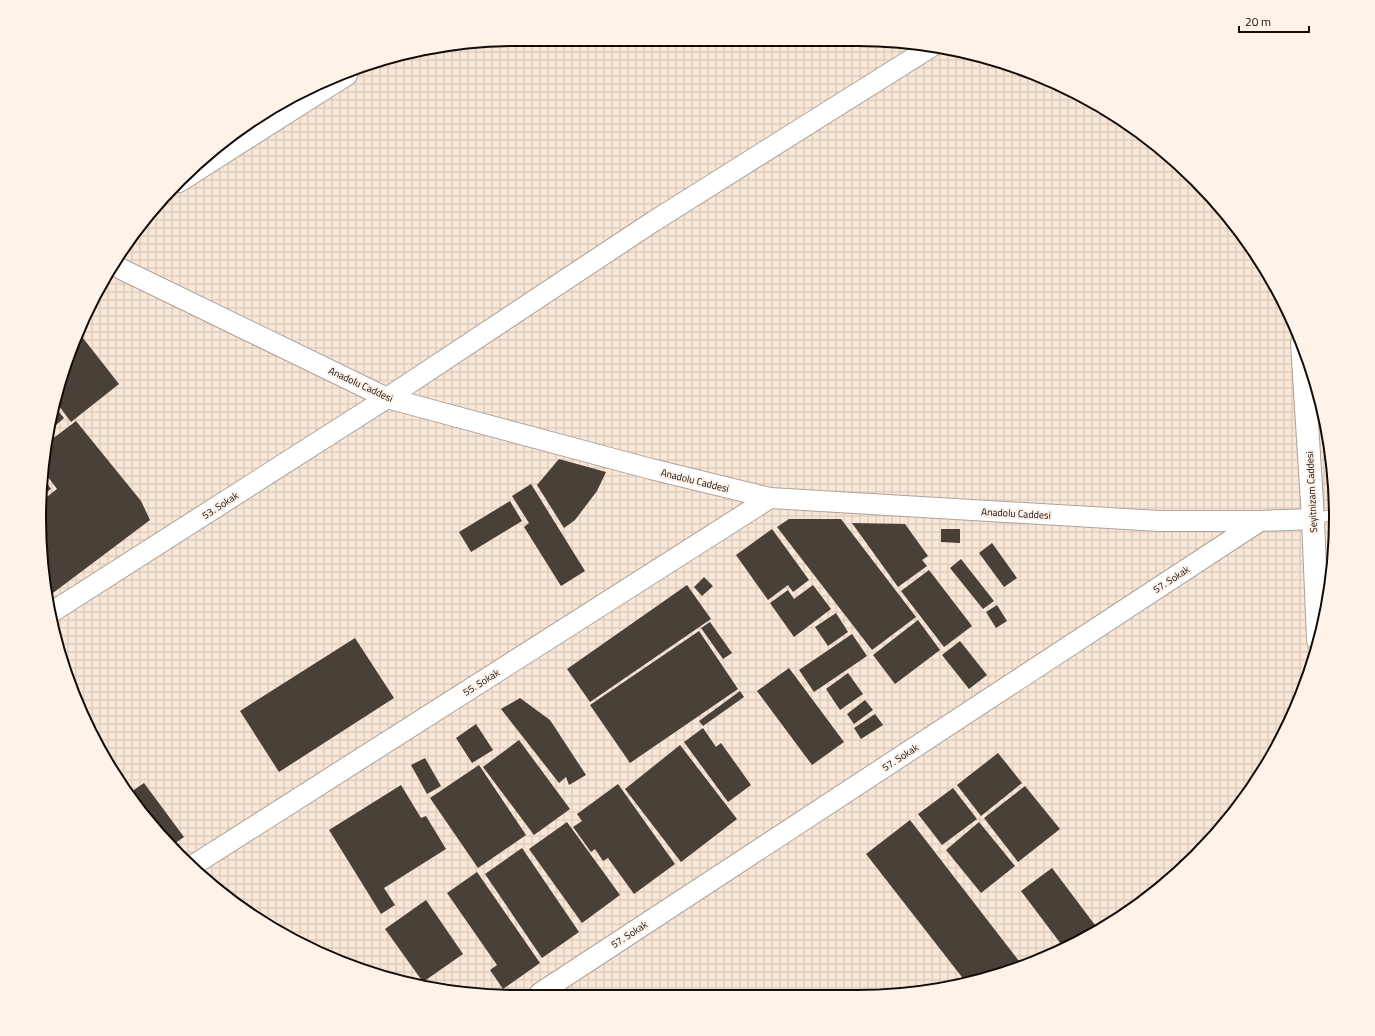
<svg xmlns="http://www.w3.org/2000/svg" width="1375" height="1036" viewBox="0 0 1375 1036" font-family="'Titillium Web',sans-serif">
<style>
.industrial{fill:url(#industrial-grid)}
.building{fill:#494038}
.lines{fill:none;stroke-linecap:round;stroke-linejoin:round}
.lane-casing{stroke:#ada39a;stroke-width:12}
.street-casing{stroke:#ada39a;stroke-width:22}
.secondary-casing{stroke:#ada39a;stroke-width:24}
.lane{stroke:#fff;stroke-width:10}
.street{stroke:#fff;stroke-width:20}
.secondary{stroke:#fff;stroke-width:22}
.labels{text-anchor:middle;stroke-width:4;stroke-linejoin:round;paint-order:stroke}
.street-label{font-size:10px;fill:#110d0a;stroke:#fef2e9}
.rim{fill:none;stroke:#110d0a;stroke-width:2}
</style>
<defs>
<pattern id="industrial-grid" width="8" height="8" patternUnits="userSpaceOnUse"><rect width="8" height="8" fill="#f8e6d7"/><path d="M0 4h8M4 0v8" fill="none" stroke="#d4c4b7"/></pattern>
</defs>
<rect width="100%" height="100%" fill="#fef2e9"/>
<path class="industrial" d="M518,39L888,40L981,55L1069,89L1148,138L1196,179L1255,252L1299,334L1327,424L1336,518L1327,611L1300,701L1255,784L1196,857L1123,916L1040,961L919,993H456L364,972L278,933L179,857L120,784L64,672L40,549L48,424L89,306L158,202L202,158L278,103L394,55Z"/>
<path class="building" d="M79,333L119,384L71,422L56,402Z
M54,406L64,418L48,432V424Z
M76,421L141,501L150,520L49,596L40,549L43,500L57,489L45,473L47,443Z
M559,459L606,472L597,491L575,520L564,528L537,485Z
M45,480L51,489L44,494V487Z
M531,484L585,571L561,586L524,527L529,523L512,496Z
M510,501L522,521L471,552L459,532Z
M789,519H841L916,617L872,650L777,527Z
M852,523L905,524L928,556L922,560L927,566L898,587Z
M772,529L809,580L793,592L788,585L768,600L736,555Z
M941,529H960V543L941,542Z
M992,543L1017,578L1004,587L979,553Z
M961,559L994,601L983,609L950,568Z
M929,570L972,626L944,647L901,591Z
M704,577L713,586L702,596L694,587Z
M687,585L711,619L590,702L567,669Z
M813,585L831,609L794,637L770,603L788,590L794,599Z
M997,605L1007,621L996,628L986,612Z
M836,613L848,632L828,646L815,627Z
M918,620L940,650L895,684L873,655Z
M710,622L732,653L723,659L701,628Z
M699,631L738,689L630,763L590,705Z
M852,634L867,656L814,692L799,670Z
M355,638L394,698L279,772L240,711Z
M960,641L987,675L969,689L942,655Z
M789,668L844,742L812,765L757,691Z
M848,673L863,694L840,710L826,689Z
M740,691L744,697L703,726L699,721Z
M520,698L550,720L586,775L569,785L566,777L559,783L501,709Z
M865,700L873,710L854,724L847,714Z
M875,714L883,725L861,739L854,728Z
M476,724L493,750L472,763L456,738Z
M703,728L716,747L721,743L751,785L728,802L684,742Z
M519,740L570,809L534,835L483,767Z
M680,745L737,819L681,862L625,789Z
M998,753L1022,783L981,816L957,785Z
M425,758L441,786L427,794L411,765Z
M479,765L526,835L478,868L430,798Z
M144,783L184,837L171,846L128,794Z
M618,784L675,864L634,894L608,858L603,861L595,849L591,852L573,827L582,821L577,814Z
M401,785L421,818L426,816L446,849L384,888L395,905L381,914L329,830Z
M1025,786L1060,829L1018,862L984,818Z
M953,788L977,819L942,845L918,814Z
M910,820L1022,965L965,981L866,854Z
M567,822L620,895L582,923L529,849Z
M979,822L1015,866L981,893L946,850Z
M522,848L579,932L542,958L485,874Z
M1052,868L1098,929L1064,948L1021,891Z
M477,872L540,963L503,989L490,970L497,965L447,893Z
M426,900L463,954L423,982L385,929Z"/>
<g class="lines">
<g class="lane-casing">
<path id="lane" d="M1313,519L1336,514"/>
</g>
<g class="street-casing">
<path id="street" d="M179,182L347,75
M115,266L387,398L651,469L770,498L1159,521H1260L1313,519
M52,612L387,398L654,221L931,47
M192,866L770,498
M540,993L1260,521"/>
</g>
<g class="secondary-casing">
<path id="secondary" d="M1302,343L1313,519L1318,640"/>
</g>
<use href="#lane" class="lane"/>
<use href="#street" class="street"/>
<use href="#secondary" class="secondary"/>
</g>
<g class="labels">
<g class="street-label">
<text transform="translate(361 384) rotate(25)" y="4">Anadolu Caddesi</text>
<text transform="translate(695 480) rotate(14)" y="4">Anadolu Caddesi</text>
<text transform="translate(1311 492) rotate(-93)" y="4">Seyitnizam Caddesi</text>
<text transform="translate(220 505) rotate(-33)" y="4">53. Sokak</text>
<text transform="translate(1016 513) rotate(3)" y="4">Anadolu Caddesi</text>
<text transform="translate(1171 579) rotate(-33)" y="4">57. Sokak</text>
<text transform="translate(481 682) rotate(-32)" y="4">55. Sokak</text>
<text transform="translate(900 757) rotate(-33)" y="4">57. Sokak</text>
<text transform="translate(629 934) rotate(-33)" y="4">57. Sokak</text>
</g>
</g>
<path d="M0 0H1375V1036H0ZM518 46H857A472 472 0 0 1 1329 518V518A472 472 0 0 1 857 990H518A472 472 0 0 1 46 518V518A472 472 0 0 1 518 46Z" fill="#fef2e9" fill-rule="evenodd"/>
<path class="rim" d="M518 46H857A472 472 0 0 1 1329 518V518A472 472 0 0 1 857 990H518A472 472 0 0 1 46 518V518A472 472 0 0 1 518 46Z"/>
<path d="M1239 26v6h70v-6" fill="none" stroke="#110d0a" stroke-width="2"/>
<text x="1245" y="26" font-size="12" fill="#110d0a" stroke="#fef2e9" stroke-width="3" paint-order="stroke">20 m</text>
</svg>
